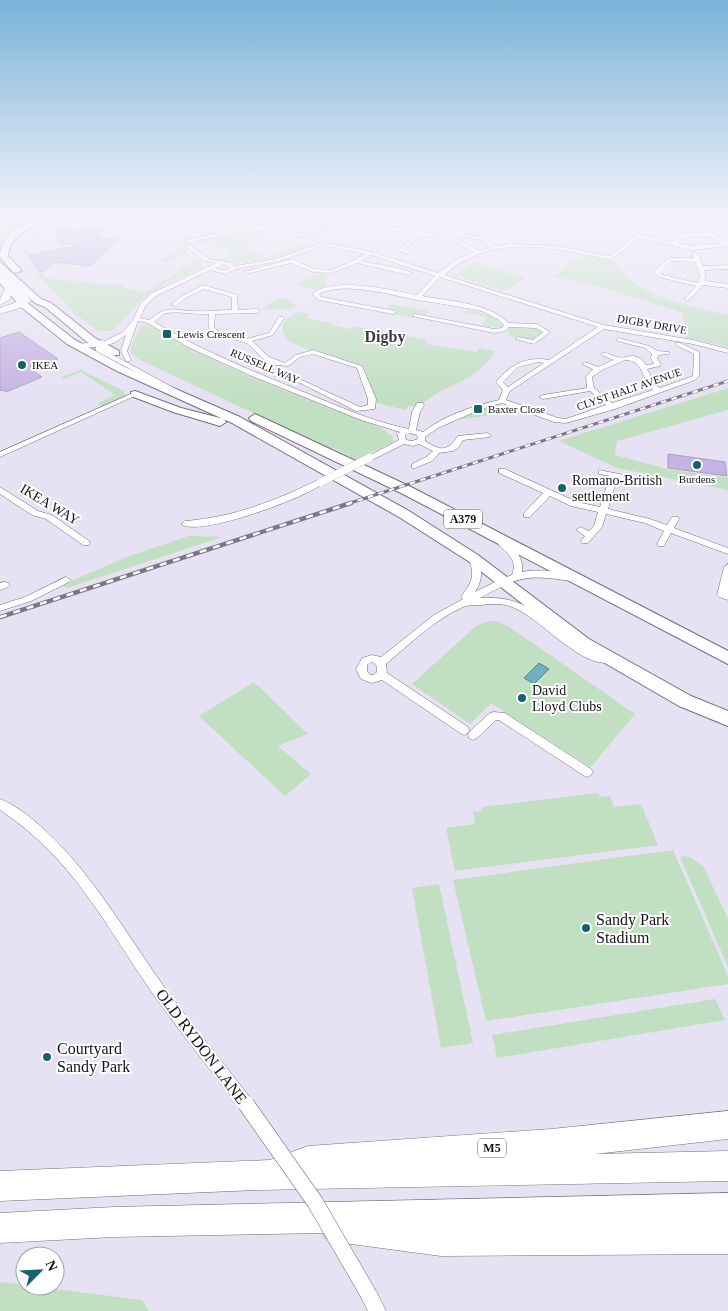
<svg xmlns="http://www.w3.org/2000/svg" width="728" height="1311" viewBox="0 0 728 1311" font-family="'Times New Roman',serif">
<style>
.green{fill:#c1dfc1}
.water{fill:#70b1c1;stroke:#55828f}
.building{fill:#c4b3e4;stroke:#a8a2b3}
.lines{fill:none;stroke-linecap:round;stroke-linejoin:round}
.minor-casing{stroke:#736d7d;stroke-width:1}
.tertiary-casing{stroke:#736d7d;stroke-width:1}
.primary-casing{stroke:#736d7d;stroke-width:2}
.motorway-casing{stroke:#736d7d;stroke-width:1}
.minor{fill:#fff;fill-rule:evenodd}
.tertiary{fill:#fff;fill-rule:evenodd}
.primary{fill:#fff;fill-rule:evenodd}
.motorway{fill:#fff;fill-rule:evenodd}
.rail-far1-casing{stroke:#7b7783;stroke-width:3}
.rail-casing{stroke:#7b7783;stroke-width:4.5}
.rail-far1{stroke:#fff;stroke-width:2;stroke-dasharray:5.5;stroke-linecap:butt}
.rail{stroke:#fff;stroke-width:2.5;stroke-dasharray:7;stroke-linecap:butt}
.minor-bridge-far1-casing{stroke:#736d7d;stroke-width:8;stroke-linecap:butt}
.minor-bridge-casing{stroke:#736d7d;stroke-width:17;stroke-linecap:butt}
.minor-bridge-far1{stroke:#fff;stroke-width:8}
.minor-bridge{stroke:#fff;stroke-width:16}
.poi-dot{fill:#14636b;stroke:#fff;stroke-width:2}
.labels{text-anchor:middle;stroke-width:4;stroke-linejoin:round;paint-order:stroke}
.far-street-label{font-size:11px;fill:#151319;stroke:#fff}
.far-poi-label{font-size:11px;fill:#151319;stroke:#fff;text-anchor:start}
.shield{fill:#fff;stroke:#5b5a5e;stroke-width:1}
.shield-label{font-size:12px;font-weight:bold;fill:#151319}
.poi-label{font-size:14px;fill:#151319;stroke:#fff;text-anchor:start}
.street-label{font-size:14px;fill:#151319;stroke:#fff}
.far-district-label{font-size:16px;font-weight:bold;fill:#3e3947;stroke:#fff}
.near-poi-label{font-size:16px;fill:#151319;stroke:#fff;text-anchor:start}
.near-street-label{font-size:16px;fill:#151319;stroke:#fff}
</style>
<rect width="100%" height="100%" fill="#e6e1f3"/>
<path class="green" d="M0,218H37L4,239L0,248Z
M58,218H70C57,222 22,235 28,255C29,261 35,267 39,272L44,273L42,275L45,278L110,285L117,283L126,288L145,292L195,261L192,260L194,258L180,254L167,262L161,261L175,253H180L173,251L186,250L187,254L203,263L202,267L167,283L141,300L112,331H99L72,312V310C56,291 24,269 25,243L36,230Z
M334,218H355C341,228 315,240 298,233L299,229L322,225Z
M651,218H667L662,224L644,233L629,229Z
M554,227L607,230L618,227L628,233H553Z
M256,229L269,232L243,245L266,258L303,245L305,247C281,261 240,268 213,259L230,256L226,253L233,251L226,247L191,242L197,239L225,237Z
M585,254L617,263C633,296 693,307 728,315V347L687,338L683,313L611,290L553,276Z
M474,262L525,278L505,291L454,275Z
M319,273L327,274L326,286L313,291L296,283Z
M278,298L290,300L297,305L293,309H261Z
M390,304L428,311L425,315H415L412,318L391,314L394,311L388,308Z
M470,310L493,316L505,326L503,328L476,325H483L486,317L462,312Z
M296,312L310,314L307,318L335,324L334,325L350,329L353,326L428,340L425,344L477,352L480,348L495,351C477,383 447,382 422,404L418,403L415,407L408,406L405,410L377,403L363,366C347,361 295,349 286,338C284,335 283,331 282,327L286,319Z
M149,324C220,369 302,397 381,428L392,436L394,442L355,460L334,448L330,449L138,359L131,353V347L141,325Z
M533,326L546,332L533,341L510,336L507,331L511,327Z
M81,370L124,391L125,396L103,407L98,403L115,395L81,372L64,379L61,377Z
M728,388V410L617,441L615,455L667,469L728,478V490L617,468L559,441Z
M500,403L499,409L491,415L456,420L486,406Z
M188,536L222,537L67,588L62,585L127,557Z
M489,621H497L511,628L635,714L590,768L589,766L491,703L470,724L412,684L476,626Z
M254,682L308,734L278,746L311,774L285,796L199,716Z
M598,793L600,797L610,796L614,807L641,804L658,845L455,871L446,828L475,824L473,812L482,811V807Z
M673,850L728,976V984L486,1021L453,880Z
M687,856L703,866L728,919V967L680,857Z
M439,884L473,1043L441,1048L412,888Z
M715,999L725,1020L497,1058L492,1035Z
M0,1282L142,1300L149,1311H0Z"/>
<path class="water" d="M539,663L549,669L534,684L524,678Z"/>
<path class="building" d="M84,226L106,228L97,237L118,240L90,266L54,262L45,271H39L29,255L81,245L59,243L53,229L80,230Z
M19,332L58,359L32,370L42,377L6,392L3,390L0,391V338Z
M668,454L725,462L727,476L668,468Z"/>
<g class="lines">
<g class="minor-casing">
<path id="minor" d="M357,218H363L339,231L320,237L317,235L335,229Z
M410,218H416L404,228L458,240L479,250L491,248L481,240L460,236L457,233L460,227L465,228L464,234L485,238L496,246L508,244L497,233L500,226L456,220L454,218L505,224L503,233L514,244L556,246L610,256L635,236L599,218H604L641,235L673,242L682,233L710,232L728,242V246L691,250L640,238L611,260C570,251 525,240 484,252C469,257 456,265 444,275L604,325L693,340L728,349V353L693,344L604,329L510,391L506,400L558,418L566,419L606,405L590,391L543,399L539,397L543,395L587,388L586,377L593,369L582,364L585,362L598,367L613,360L602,355V353C608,352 611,356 617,357C630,360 633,349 646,365L654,364L651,358L652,354L645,348L617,341V339L619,338L649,346L657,351L669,352V354L659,355L657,358L661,365L660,366L647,369L655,384L660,388L693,376L694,354L676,345V343H680L699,352V376L695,380L615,409L566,423L554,422L502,403L481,409L438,428L425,437V441C441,451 447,452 458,436L487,433L491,435L490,437L463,440L458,448L453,451L439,453L432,461L415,468H412V464L426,457L433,451L419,444L413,446L404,444L372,460H366L365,458L399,440L397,434L400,432L361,420L252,376L188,347L148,323L138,321L127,351L131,360L130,361H126L121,351L126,335L114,343L103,346L102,349L187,395V397H183L96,351V347L79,348L76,346C83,341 94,345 102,340L105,341L123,332L133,320L141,303L152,293L216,263L205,261L186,247V245H190L209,259L232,263L235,266L276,259L321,243L324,245L323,246L279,261L236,269L226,274L210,270L156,296L146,305L140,318L149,320C168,305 171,310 193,311C206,312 219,310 232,310V297L204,289L184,299L176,306L171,305L180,297L203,285L237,295L238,310L257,309L260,311L257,313L215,314L214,328L223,334L246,339L269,333L279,317H283L284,318L273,335L252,341L269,357L285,363L296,355L313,350L362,366L376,399L375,409L356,411L300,383L272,375L265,368L270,363C260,359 255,348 246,343C227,334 205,345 209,314C198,315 172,310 164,314C161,316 157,320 154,322C204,352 257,373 311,395C343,408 374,422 409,429L412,412L417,403H423L424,405L420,412L416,430L423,432C445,415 473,406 499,400L503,390L496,382C510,365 526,356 549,360L598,327L440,277L422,296C449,301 489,303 509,323L537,324L550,332L534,344L515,339L518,337L533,340L543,332L536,328L509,327L506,331L494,333L412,316L415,314L494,329L502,328L504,325L499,320L482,311C461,307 439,303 417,300C391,295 344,281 319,294L321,297L395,311L396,312L393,314L319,300L312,294C334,276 390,290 417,295L435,276L371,255L361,261L402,269L412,273L409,275L357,263L332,273L313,272L291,263L246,274L243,272L292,259L314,269L332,270L348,263L365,254L326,246L325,245L328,243L372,252L438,273L457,259L474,252L454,242L422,235L405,249L411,252L408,254L398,250L417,234L393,231L383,239L378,238L390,228L399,227ZM709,236L721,243L691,246L678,243L684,237ZM223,264L230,268L225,270L216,269L217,267ZM313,354L357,368L368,399V405L360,407L304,381L276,373L272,368L276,365L288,366L300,357ZM625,360C643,359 642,380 653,390L612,403L594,388L592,377L602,370ZM538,362L544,363L508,387L503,382L518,367ZM410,433L417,435L418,439L412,441L406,440L405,435Z
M721,218H728V222Z
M244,225L259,226L317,237L314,239L242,228Z
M236,229L239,231L238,232L182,244L179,242Z
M695,252L698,254L703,266L728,265V269L704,270L705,275V281L728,284V288L703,285L688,301L685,299L696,286L659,277L654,272L668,258H694L692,254ZM671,261L695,262L700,275L698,283L663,275L660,272Z
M133,393L139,394L0,457V452Z
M499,469H505L577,502L600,507L610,476L599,474V470L634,477L635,479L631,481L617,478L608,509L650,519L667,525L672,517H678L679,519L674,528L728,548V554L671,533L664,546H658L657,544L664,531L645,523L606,514L602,527L588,543H582L581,541L585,536L576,530L580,527L589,531L594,526L598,512L571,506L550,496L530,517H524V513L543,493L499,473Z
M318,480H321L325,482C309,497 197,538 181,524L185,521C235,517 274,501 318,480Z
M0,487L38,511L52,515L89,541L90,543L89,545H83L46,519L32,515L0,494Z
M502,541C515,546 524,558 522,572C534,569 566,570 575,578L570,581C526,574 518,577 480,598C534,594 546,627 587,649C594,652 602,654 610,656L611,659L610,662C583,670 538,616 512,607C502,603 491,604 481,605C475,605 468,605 463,607C434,620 410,644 386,664L387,673L468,727L469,730L468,733L464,735L460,733L382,680L372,683L361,679L356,669L362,658L372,655L381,657L434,615L463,599L461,597C472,581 475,578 469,558L470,556H476C483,569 483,580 475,592L501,579L512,575C518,559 507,554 498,544ZM371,662L374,663L377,667V672L373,675H370L367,671V665Z
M728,564V600L719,597L717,595L724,567Z
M66,577L71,580L69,582L31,601L0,611V605L25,597Z
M5,582L8,583L10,585L8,587L0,590V583Z
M494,712L505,713L591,769L593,772L591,775L587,777L583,775L499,720H496L477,738L473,740L469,738L468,735L469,732L490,713Z
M0,799C13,804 27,814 38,824C90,869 123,929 163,985C191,1024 222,1061 251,1099L254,1104L251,1109L246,1112L241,1109C211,1071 181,1033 153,994C105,925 73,858 0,810Z
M369,1286L375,1289L386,1311H368L360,1295L363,1289Z"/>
</g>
<g class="tertiary-casing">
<path id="tertiary" d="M0,266L31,300L26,306L0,314V308L22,300L13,288L9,300L0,305V299L5,288L11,286L0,273Z"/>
</g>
<g class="primary-casing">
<path id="primary" d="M36,218H45C31,231 10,233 8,256L22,271L14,273L0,257C0,235 19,227 36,218Z
M0,262L41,299L51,303L95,338L119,351V355H111L87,342L45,307L35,303L0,270Z
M0,274L3,275L26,302L75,340L125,367L240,417L409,511L478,555L589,639L691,696L728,711V726L679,706L577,647L468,561L399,517L232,423L117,371L67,344L20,306L0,283Z
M135,391L181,408L224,419L226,422L220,426L173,412L131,396V392Z
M255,414L411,487L728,651V664L401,493L251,421L249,418Z"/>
</g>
<g class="motorway-casing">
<path id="motorway" d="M728,1111V1139L595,1154L728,1151V1181L258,1190L0,1201V1171L270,1160L308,1146L551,1129Z
M728,1193V1254L441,1256L336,1242L325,1238L323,1233L114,1237L0,1243V1213L114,1207Z"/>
</g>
<use href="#minor" class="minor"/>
<use href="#tertiary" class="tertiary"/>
<use href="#primary" class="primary"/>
<use href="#motorway" class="motorway"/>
<g class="rail-far1-casing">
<path id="rail-far1" d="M347,504L728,381"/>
</g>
<g class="rail-casing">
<path id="rail" d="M0,617L351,503"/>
</g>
<use href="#rail-far1" class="rail-far1"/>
<use href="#rail" class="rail"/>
<g class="minor-bridge-far1-casing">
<path id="minor-bridge-far1" d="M321,482L369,458"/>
</g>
<g class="minor-bridge-casing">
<path id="minor-bridge" d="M246,1104L315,1202L369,1295"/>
</g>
<use href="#minor-bridge-far1" class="minor-bridge-far1"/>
<use href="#minor-bridge" class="minor-bridge"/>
</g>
<linearGradient id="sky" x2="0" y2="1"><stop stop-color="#78b3d8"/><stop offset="0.54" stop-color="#f4f2fa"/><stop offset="1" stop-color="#f4f2fa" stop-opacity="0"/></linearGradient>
<rect width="728" height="401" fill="url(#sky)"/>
<g class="poi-dot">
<rect x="162" y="329" width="10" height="10" rx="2.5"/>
<circle cx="22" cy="365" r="5"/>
<rect x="473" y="404" width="10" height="10" rx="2.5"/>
<circle cx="697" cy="465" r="5"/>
<circle cx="562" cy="488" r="5"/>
<circle cx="522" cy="698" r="5"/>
<circle cx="586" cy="928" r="5"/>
<circle cx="47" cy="1057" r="5"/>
</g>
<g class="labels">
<g class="far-street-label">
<text transform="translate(652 324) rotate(10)" y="4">DIGBY DRIVE</text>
<text transform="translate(265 366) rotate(23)" y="4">RUSSELL WAY</text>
<text transform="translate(629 389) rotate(-19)" y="4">CLYST HALT AVENUE</text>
</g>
<g class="far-poi-label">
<text x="177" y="338">Lewis Crescent</text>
<text x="32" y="369">IKEA</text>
<text x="488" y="413">Baxter Close</text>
<text x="697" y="483" text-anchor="middle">Burdens</text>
</g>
<g class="shield">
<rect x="444" y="509.5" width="38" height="19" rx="4"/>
<rect x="478" y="1138.5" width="28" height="19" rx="4"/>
</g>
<g class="shield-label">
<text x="463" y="523">A379</text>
<text x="492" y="1152">M5</text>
</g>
<g class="poi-label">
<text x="572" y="485">Romano-British<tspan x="572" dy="16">settlement</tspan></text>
<text x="532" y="695">David<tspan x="532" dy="16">Lloyd Clubs</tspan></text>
</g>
<g class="street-label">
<text transform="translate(50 504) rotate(31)" y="5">IKEA WAY</text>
</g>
<g class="far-district-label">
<text x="385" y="342">Digby</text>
</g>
<g class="near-poi-label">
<text x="596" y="925">Sandy Park<tspan x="596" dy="18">Stadium</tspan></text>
<text x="57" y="1054">Courtyard<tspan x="57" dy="18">Sandy Park</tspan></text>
</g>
<g class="near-street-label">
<text transform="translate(202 1046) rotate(53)" y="6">OLD RYDON LANE</text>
</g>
</g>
<g transform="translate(40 1271) rotate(66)"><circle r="24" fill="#ffffff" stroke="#a1a1a3"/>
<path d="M0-4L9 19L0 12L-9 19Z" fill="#14636b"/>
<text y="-8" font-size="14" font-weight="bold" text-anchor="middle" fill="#151319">N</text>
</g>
</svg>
